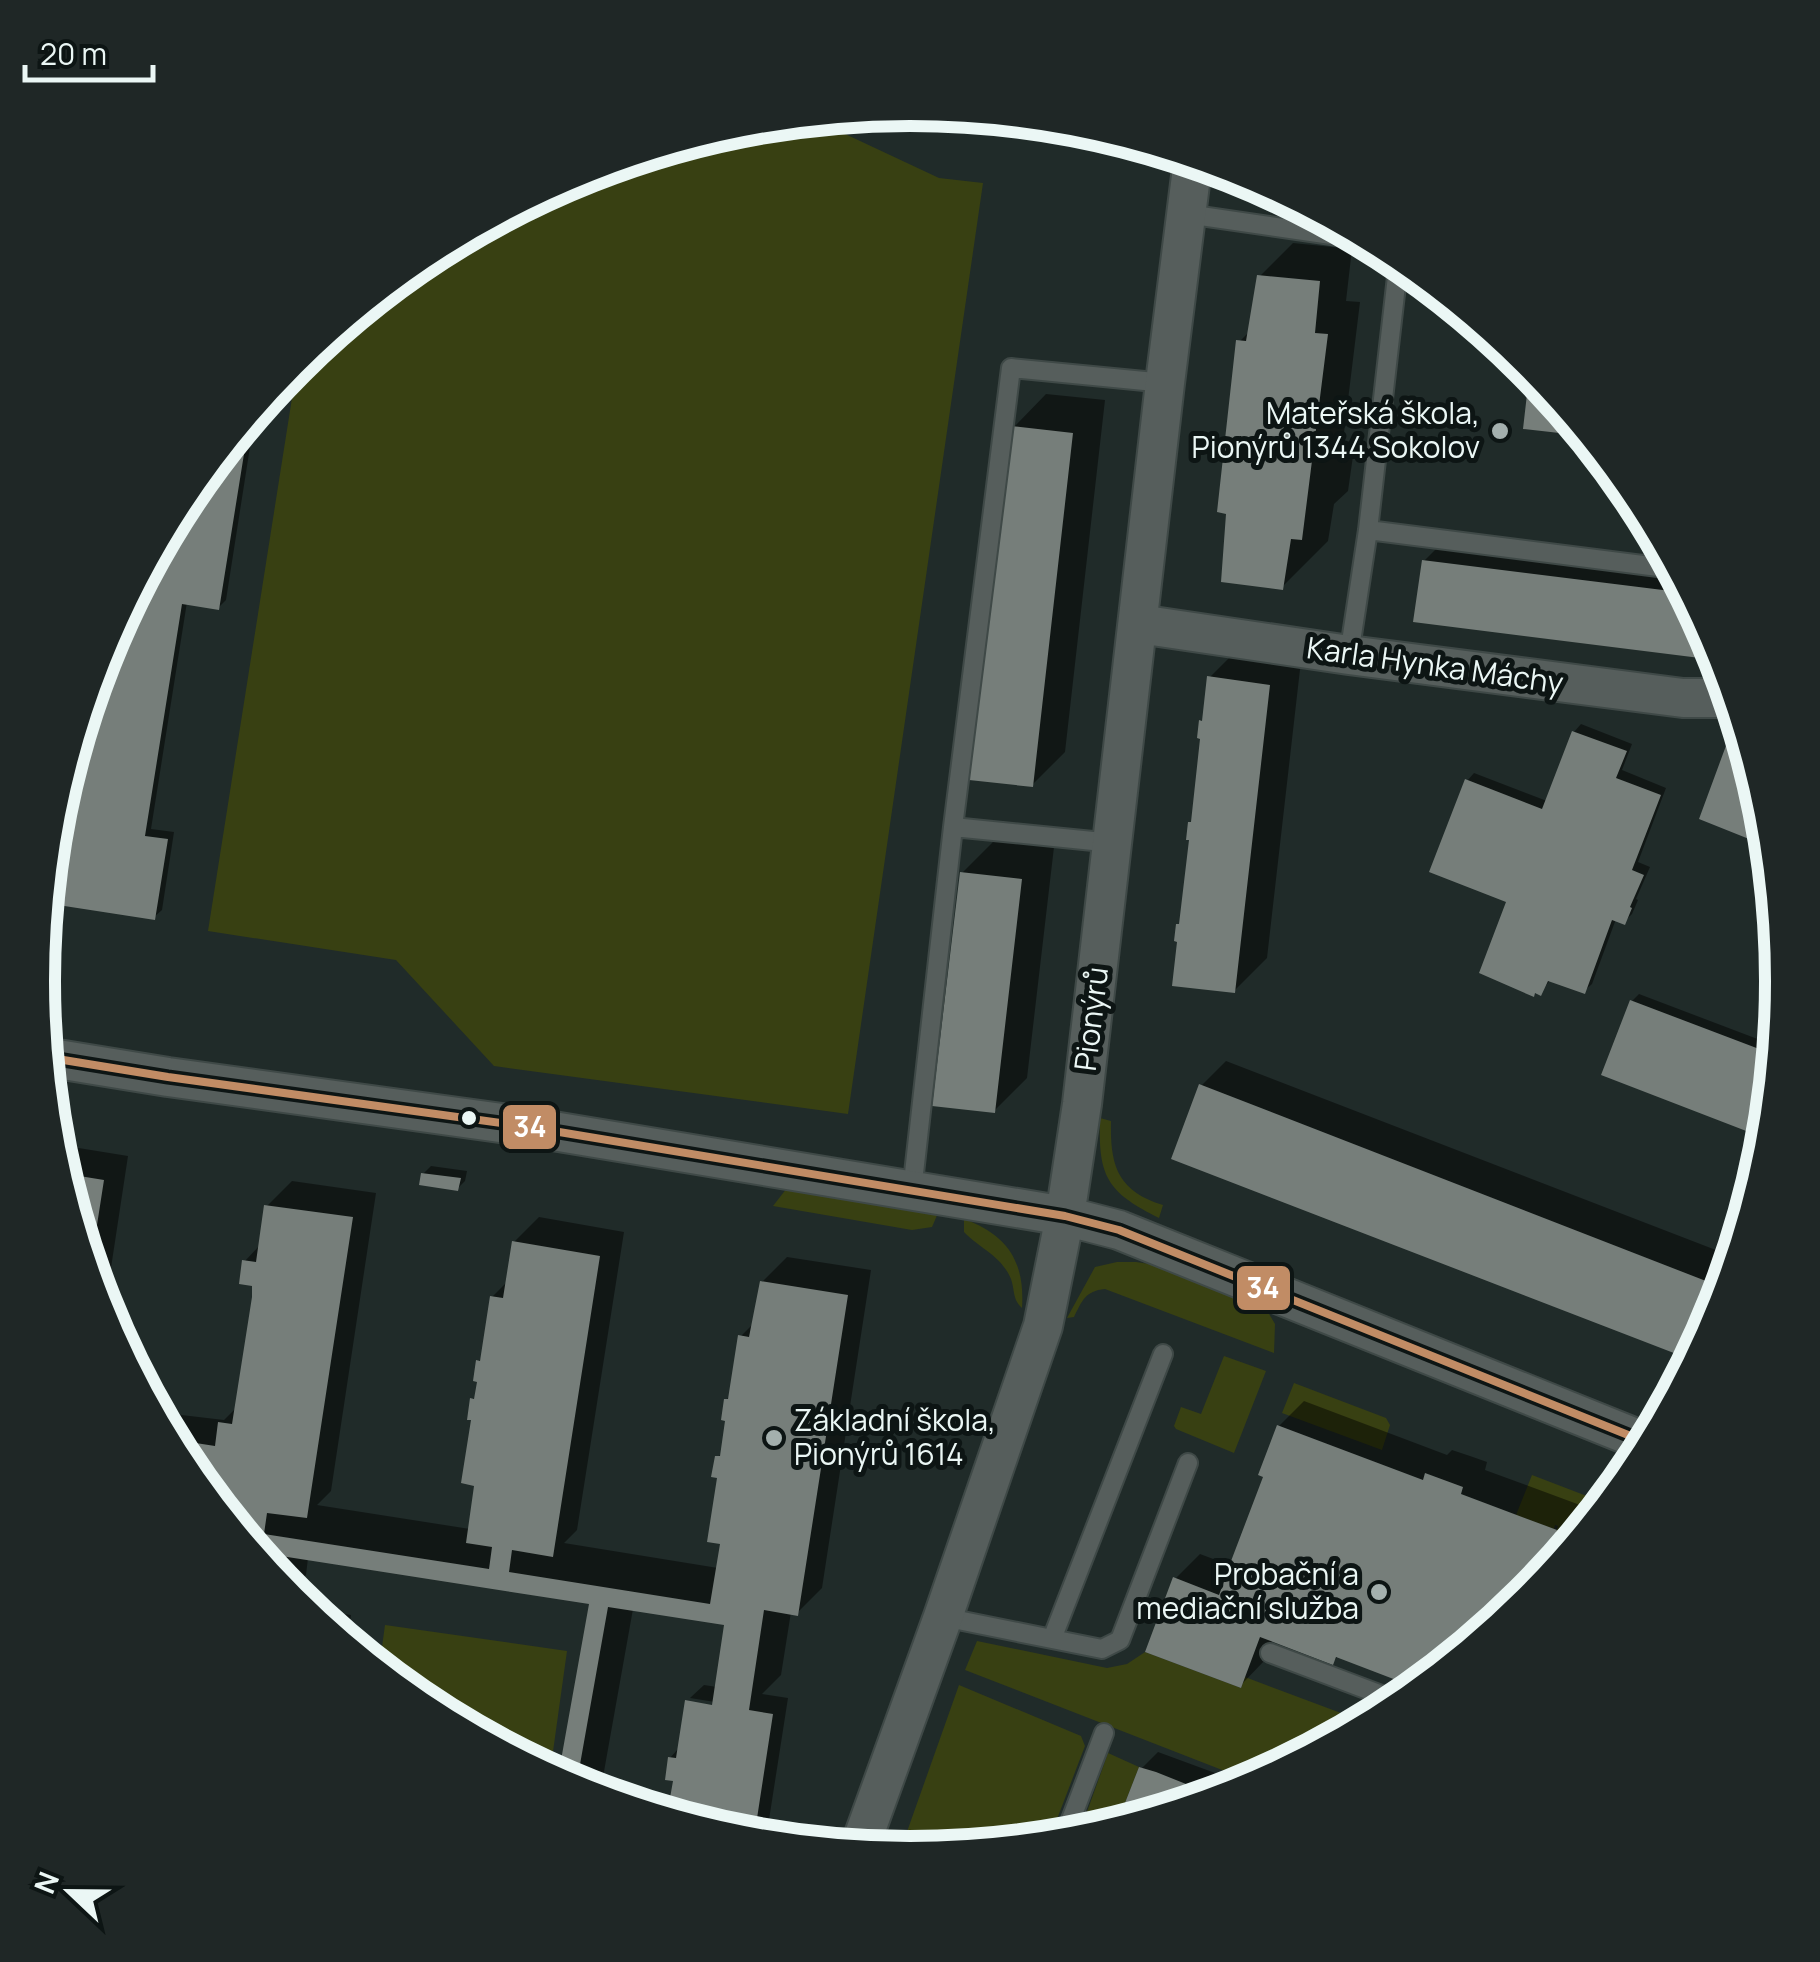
<svg xmlns="http://www.w3.org/2000/svg" width="1820" height="1962" viewBox="0 0 1820 1962" font-family="Manrope,sans-serif">
<style>
.green{fill:#384012}
.shadow{fill:#0007}
.building{fill:#767e7a}
.lines{fill:none;stroke-linecap:round;stroke-linejoin:round}
.lane-casing{stroke:#3f4947;stroke-width:22}
.street-casing{stroke:#3f4947;stroke-width:42}
.lane{stroke:#565e5c;stroke-width:18}
.street{stroke:#565e5c;stroke-width:38}
.bus-1-casing{stroke:#0d1514;stroke-width:15}
.bus-1{stroke:#c18c65;stroke-width:8}
.poi-dot{fill:#a4b0ae;stroke:#0d1514;stroke-width:4}
.bus-dot{fill:#ebf7f5;stroke:#0d1514;stroke-width:4}
.labels{text-anchor:middle;stroke-width:10;stroke-linejoin:round;paint-order:stroke}
.poi-label{font-size:30px;fill:#ebf7f5;stroke:#0d1514;text-anchor:end}
.street-label{font-size:30px;fill:#ebf7f5;stroke:#0d1514}
.rim{fill:none;stroke:#ebf7f5;stroke-width:12}
.line-badge{stroke:#0d1514;stroke-width:4}
.badge-label{font-size:28px;text-anchor:middle;font-weight:bold;fill:#fff}
</style>
<rect width="100%" height="100%" fill="#202b29"/>
<path class="green" d="M811,118L939,178L983,183L848,1114L494,1066L396,960L208,931L298,360L426,255L577,175L740,125Z
M1100,1118L1111,1121C1110,1165 1117,1191 1163,1205L1159,1218C1107,1192 1098,1177 1100,1118Z
M787,1188L938,1213L932,1227L912,1230L773,1206Z
M964,1219C1008,1235 1025,1262 1022,1308C1012,1299 1015,1290 1011,1279C1001,1255 980,1249 964,1232Z
M1117,1262H1136L1163,1266L1265,1307L1275,1324L1274,1353L1105,1289C1085,1291 1082,1301 1074,1317L1067,1318L1095,1267Z
M1224,1356L1266,1371L1234,1453L1176,1429L1174,1426L1181,1407L1201,1414Z
M1294,1383L1386,1418L1390,1425L1382,1450L1282,1413Z
M1532,1475L1605,1503L1540,1581H1538L1558,1526L1555,1525L1554,1529L1516,1515Z
M385,1625L567,1651L550,1773L425,1706L379,1669Z
M977,1641L1107,1668L1127,1664L1145,1652L1241,1688L1245,1677L1365,1722L1253,1782L965,1670Z
M959,1685L1081,1736L1085,1746L1049,1840L926,1852L903,1843Z
M1108,1753L1139,1767L1116,1826L1078,1837Z"/>
<path class="shadow" d="M1293,243L1352,249L1346,301L1360,302L1343,441L1355,442L1348,491L1334,504L1328,541L1282,587L1239,342L1251,330L1260,276Z
M1046,394L1105,400L1065,752L1033,784L1014,427Z
M228,444L250,447L226,600L218,608L187,602L151,829L174,832L162,910L154,917L54,810L104,647L185,496Z
M1440,545L1677,574L1713,641L1699,655L1424,561Z
M1242,645L1302,652L1267,958L1234,991L1182,922L1209,678Z
M1581,724L1632,744L1622,770L1666,788L1638,862L1650,867L1636,899L1638,900L1632,914L1624,922L1616,919L1592,984L1584,991L1551,979L1540,993L1467,781L1474,773L1547,801L1574,732Z
M1742,732L1766,811L1769,844L1702,818L1729,744Z
M995,840L1054,847L1027,1078L994,1111L962,873Z
M1639,994L1776,1046L1767,1136L1632,1001Z
M1226,1061L1734,1257L1716,1315L1693,1358L1201,1086Z
M54,1144L128,1156L104,1314L54,1151Z
M431,1166L467,1171L465,1181L457,1189L423,1174Z
M292,1181L376,1193L331,1491L317,1505L470,1529L477,1484L473,1399L477,1395L479,1361L483,1357L492,1297L508,1281L514,1242L539,1217L624,1232L577,1530L564,1543L718,1568L723,1542L718,1457L723,1452L728,1419L726,1400L731,1395L740,1337L755,1322L762,1282L787,1257L871,1270L822,1588L797,1613L791,1612L781,1675L762,1694L788,1698L766,1839L739,1837L676,1779L670,1758L715,1707V1702L690,1698L704,1685L717,1687L727,1623L633,1609L600,1794L576,1787L560,1779L592,1602L308,1558L306,1575L289,1593L184,1465L156,1412L224,1420L237,1407L255,1284L245,1261L261,1244L267,1206Z
M1304,1401L1447,1455L1452,1450L1470,1456L1487,1462L1485,1470L1580,1505L1562,1556L1527,1598L1419,1686L1339,1655L1333,1662L1273,1639L1265,1660L1241,1685L1175,1579L1200,1554L1232,1566L1266,1475L1279,1426Z
M305,1608L351,1615L347,1642Z
M1158,1752L1245,1784L1243,1787L1120,1825L1141,1769Z"/>
<path class="building" d="M954,113L1081,125L1109,134L1108,140L953,122Z
M1257,275L1320,281L1315,333L1328,334L1302,540L1291,539L1283,590L1221,582L1226,514L1217,512L1236,340L1246,341Z
M1530,368L1586,436L1523,429Z
M1011,426L1073,433L1033,787L969,780Z
M222,450L244,454L219,610L182,604L145,836L168,839L155,920L45,903L54,810L104,647L185,496Z
M1422,560L1687,593L1704,624L1700,658L1413,622Z
M1207,676L1270,685L1235,993L1172,986L1177,942L1174,941L1176,924H1179L1189,840H1186L1188,822H1191L1200,739L1197,738L1199,720L1202,721Z
M1572,731L1627,751L1616,778L1661,795L1632,870L1644,875L1630,907L1632,908L1625,925L1612,920L1585,994L1548,981L1541,996L1535,993L1534,997L1479,973L1506,902L1429,872L1465,779L1542,809Z
M1727,743L1747,751L1766,811L1769,847L1699,819Z
M960,872L1022,879L995,1113L932,1106Z
M1630,1000L1775,1055L1767,1139L1601,1075Z
M1199,1084L1724,1288L1716,1315L1692,1360L1171,1159Z
M61,1173L104,1180L90,1270Z
M421,1173L461,1178L458,1191L419,1185Z
M264,1205L353,1217L307,1518L267,1513L264,1534L489,1569L492,1547L466,1543L474,1486L461,1483L471,1420H467L470,1398L474,1399L477,1382L473,1381L476,1360L480,1361L490,1296L503,1298L512,1241L600,1256L553,1557L512,1550L509,1572L710,1604L720,1544L707,1542L717,1478L711,1477L715,1456H720L725,1421L721,1420L724,1399H728L738,1335L749,1337L760,1281L848,1295L798,1616L764,1610L749,1710L773,1714L754,1838L739,1837L667,1815L673,1781L665,1780L668,1757L676,1758L685,1700L712,1705L724,1625L608,1607L576,1787L558,1777L589,1604L281,1556L278,1580L184,1465L170,1439L215,1446L218,1422L232,1424L252,1297V1286L239,1284L242,1260L256,1262Z
M1277,1425L1423,1480L1425,1473L1463,1487L1461,1494L1557,1530L1538,1581H1540L1527,1598L1417,1688L1336,1657L1333,1665L1260,1637L1241,1688L1145,1652L1173,1577L1219,1595L1227,1573L1222,1571L1223,1568L1228,1569L1263,1477L1258,1475Z
M1139,1767L1156,1772L1216,1796L1116,1826Z"/>
<g class="lines">
<g class="lane-casing">
<path id="lane" d="M1187,214L1366,240
M1368,530L1674,569
M1349,655L1368,530L1399,259
M953,827L1113,843
M912,1191L953,827L1011,368L1165,383
M943,1617L1052,1639L1163,1354
M1052,1639L1102,1649L1120,1640L1188,1463
M1270,1653L1400,1702
M1064,1838L1104,1733"/>
</g>
<g class="street-casing">
<path id="street" d="M1139,624L1349,655L1683,698H1731
M45,1057L168,1077L523,1126L1065,1216L1119,1230L1648,1443
M859,1849L943,1617L1043,1326L1065,1216L1082,1104L1165,383L1193,160"/>
</g>
<use href="#lane" class="lane"/>
<use href="#street" class="street"/>
<g class="bus-1-casing">
<path id="bus-1" d="M45,1057L168,1077L523,1126L1065,1216L1119,1230L1648,1443"/>
</g>
<use href="#bus-1" class="bus-1"/>
</g>
<g class="poi-dot">
<circle cx="1500" cy="431" r="10"/>
<circle cx="774" cy="1438" r="10"/>
<circle cx="1379" cy="1592" r="10"/>
</g>
<circle class="bus-dot" cx="469" cy="1118" r="9"/>
<g class="labels">
<g class="poi-label">
<text x="1480" y="424">Mateřská škola,<tspan x="1480" dy="34">Pionýrů 1344 Sokolov</tspan></text>
<text x="794" y="1431" text-anchor="start">Základní škola,<tspan x="794" dy="34">Pionýrů 1614</tspan></text>
<text x="1359" y="1585">Probační a<tspan x="1359" dy="34">mediační služba</tspan></text>
</g>
<g class="street-label">
<text transform="translate(1435 666) rotate(8)" y="10">Karla Hynka Máchy</text>
<text transform="translate(1092 1019) rotate(-83)" y="10">Pionýrů</text>
</g>
</g>
<path d="M0 0H1820V1962H0ZM55 981a855 855 0 1 1 1710 0a855 855 0 1 1-1710 0Z" fill="#1f2726" fill-rule="evenodd"/>
<path class="rim" d="M55 981a855 855 0 1 1 1710 0a855 855 0 1 1-1710 0Z"/>
<g class="line-badge">
<rect x="501" y="1103" width="57" height="48" rx="10" fill="#c18c65"/>
<rect x="1235" y="1264" width="57" height="48" rx="10" fill="#c18c65"/>
</g>
<g class="badge-label">
<text x="530" y="1137">34</text>
<text x="1263" y="1298">34</text>
</g>
<g transform="translate(70 1892) rotate(292)" stroke="#0d1514" stroke-width="8" paint-order="stroke">
<path d="M0-8L18 38L0 25L-18 38Z" fill="#ebf7f5"/>
<text y="-15" font-size="28" font-weight="bold" text-anchor="middle" fill="#ebf7f5">N</text>
</g>
<path d="M25 65v15h128v-15" fill="none" stroke="#ebf7f5" stroke-width="5"/>
<text x="40" y="65" font-size="30" fill="#ebf7f5" stroke="#0d1514" stroke-width="8" paint-order="stroke">20 m</text>
</svg>
